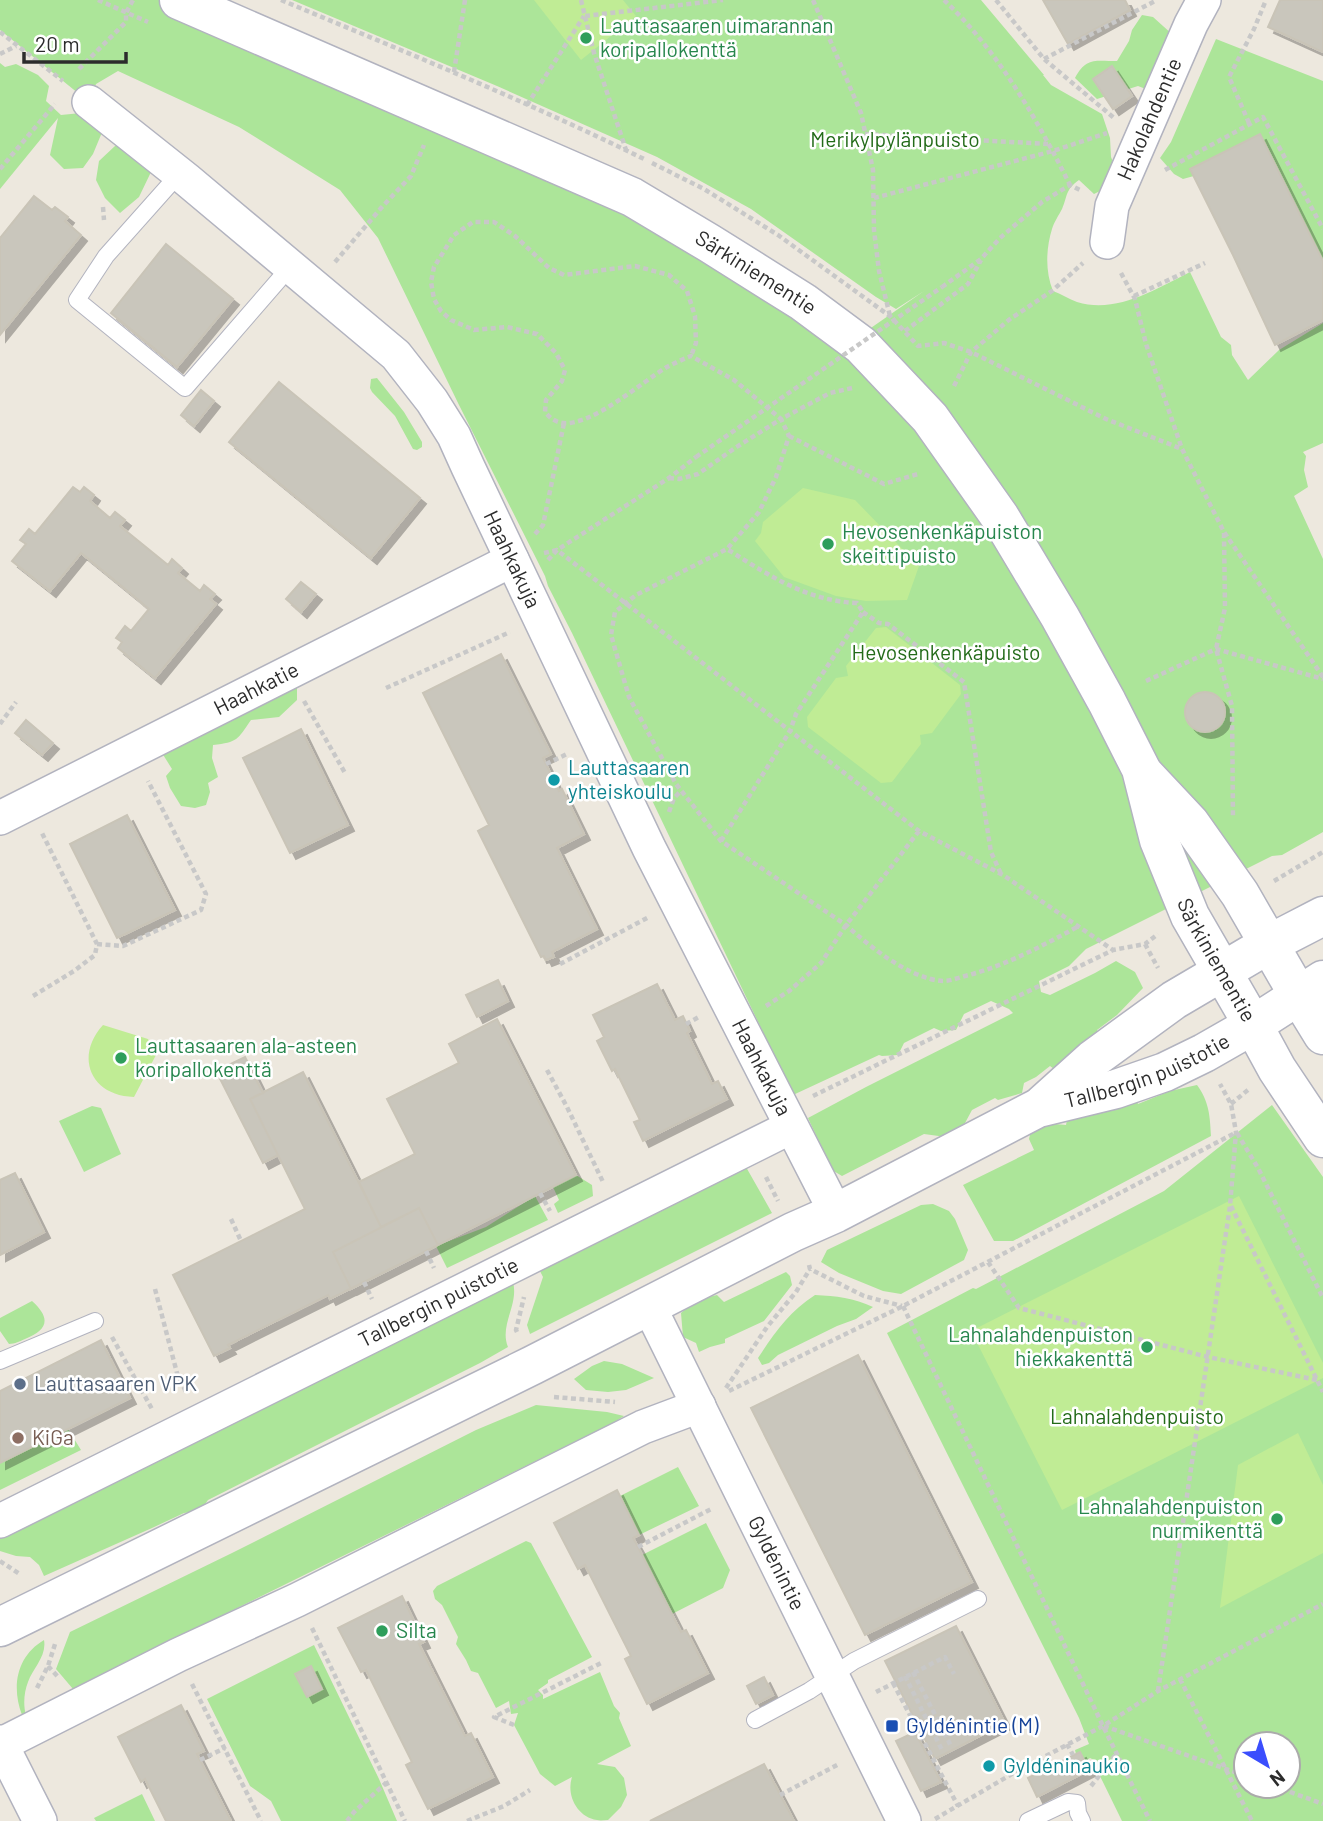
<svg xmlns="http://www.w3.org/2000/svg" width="1323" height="1821" viewBox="0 0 1323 1821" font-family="Barlow,sans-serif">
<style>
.green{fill:#ace599;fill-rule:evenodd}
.pitch{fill:#c0ec95}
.building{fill:#c9c6bc;stroke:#c9c4b7;stroke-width:2;filter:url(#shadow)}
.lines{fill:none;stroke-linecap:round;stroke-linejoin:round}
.service-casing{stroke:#b2b3bf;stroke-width:18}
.minor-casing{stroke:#b2b3bf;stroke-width:36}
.tertiary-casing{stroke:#b2b3bf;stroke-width:41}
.secondary-casing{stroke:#b2b3bf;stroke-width:41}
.path{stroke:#c8c8c8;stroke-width:4.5;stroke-dasharray:5 3.5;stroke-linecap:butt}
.service{stroke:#fff;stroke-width:16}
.minor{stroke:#fff;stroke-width:33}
.tertiary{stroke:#fff;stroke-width:38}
.secondary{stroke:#fff;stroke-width:38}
.path-bridge{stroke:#c8c8c8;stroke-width:4.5;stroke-dasharray:5 3.5;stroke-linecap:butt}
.leisure-dot{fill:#2e9e5b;stroke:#fff;stroke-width:2.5}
.culture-dot{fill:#0f9aa8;stroke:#fff;stroke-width:2.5}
.service-dot{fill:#5c6f8a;stroke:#fff;stroke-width:2.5}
.education-dot{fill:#8d6e63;stroke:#fff;stroke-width:2.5}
.transit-dot{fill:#1a4fb4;stroke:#fff;stroke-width:2.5}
.labels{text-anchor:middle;stroke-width:5;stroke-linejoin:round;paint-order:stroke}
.leisure-label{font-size:21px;fill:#27864d;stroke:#fff;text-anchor:start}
.street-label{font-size:21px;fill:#2c2c2c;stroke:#fff}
.park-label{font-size:21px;fill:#236b19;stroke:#fff}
.culture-label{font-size:21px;fill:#0d838f;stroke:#fff;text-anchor:start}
.service-label{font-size:21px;fill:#4e5e75;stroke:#fff;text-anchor:start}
.education-label{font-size:21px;fill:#785e54;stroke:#fff;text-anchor:start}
.transit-label{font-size:21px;fill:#164399;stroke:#fff;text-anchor:start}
</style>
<defs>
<filter id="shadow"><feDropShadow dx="6" dy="6" stdDeviation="0" flood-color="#0004"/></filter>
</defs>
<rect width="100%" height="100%" fill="#ede8de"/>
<path class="green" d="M0,0H170L631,199L855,339L924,291L896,309L876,297L751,209L657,157L497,86L292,0H981L1044,75H1043L1051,85L1102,114L1110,138L1111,157L1117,171L1108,187L1094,194L1079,180C1065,190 1068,195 1062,209C1059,215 1054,222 1052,229C1046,249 1045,271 1053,291C1061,294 1069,299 1077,302C1117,314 1156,289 1190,272L1221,337L1231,345L1232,355L1248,380L1279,350L1323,323V443L1303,452L1306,456L1304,470L1308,487L1294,496L1323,559V832L1282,855L1272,856L1086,949L1069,966L1039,981L1041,992L1050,995L1095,973L1116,961L1135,972L1143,988L1117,1015L1097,1030L1102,1045L1095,1070L1136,1098L1138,1104L1170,1091L1197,1085C1209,1101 1210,1116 1211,1136L1013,1241H994L963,1185L1034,1150L1029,1139L1032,1126L1044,1123L1066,1125L1074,1084L1050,1066L1036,1077L1024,1083L1022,1093L998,1100L995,1098L972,1110L965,1123L946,1137L924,1134L842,1176L832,1170L808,1118L866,1087L1013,1013L1009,1009L991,1001L964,1014L956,1030L941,1031L934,1028L904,1043L898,1055L882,1056L879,1055L793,1095L572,633L548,586L545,576L459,405L378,238L340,190L239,127L118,71L96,84L89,102L0,30Z
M1142,15L1153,17L1173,35L1151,91L1138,86L1097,99L1075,78C1086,57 1095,61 1117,61L1129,41L1132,30Z
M1216,39L1323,81V261L1260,134L1202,163L1201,174L1183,179L1174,174L1160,158L1171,142Z
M0,63L5,67L16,64L38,75L49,86L46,101L61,115L81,113L103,130L93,154L83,168L64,169L50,155L58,118L0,189Z
M132,145L151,172L139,197L120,213L105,198L96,180L99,161L115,146Z
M377,378L404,412L422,442V447L417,450L413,449L395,416L372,392L370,388L371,379Z
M297,681V700L279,717L251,720C237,740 238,742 213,745L212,758L218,777L208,783L210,792L206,805L195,808L181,806L170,788L166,776L172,769L157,745L206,705L216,689L238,685Z
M1272,1105L1323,1177V1821H1122L1099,1774L1094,1760L1090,1758L1085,1761L1080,1752L1076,1754L1075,1750L1089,1744L1079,1718L887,1333L973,1288L976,1289L1164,1191ZM1246,1744H1288V1786H1246Z
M92,1106L101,1108L121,1154L84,1172L59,1121Z
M746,1167L772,1213L530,1334L527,1325L543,1277L539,1269Z
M576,1175L592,1185L593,1196L558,1213L554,1204L559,1200L553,1187Z
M535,1196L548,1220L447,1268L436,1246L486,1227Z
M933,1204L949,1211L955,1219L968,1250L964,1260L901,1294L883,1291L839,1273L821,1262L827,1250L921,1205Z
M786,1272L790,1276L792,1285L764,1321L725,1339V1343L710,1347L699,1352L696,1343L683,1337L681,1313L696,1300L717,1295L724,1302Z
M513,1282C519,1305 499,1325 508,1347L480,1363L208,1500L200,1511L184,1513L152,1528L44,1576L39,1565L30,1557L16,1556L0,1551V1537Z
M815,1295C836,1296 854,1298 873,1307L856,1319L837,1326L778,1355L769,1363L762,1365L758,1358C775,1332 789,1312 815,1295Z
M32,1301C52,1319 47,1330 25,1339C20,1341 15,1344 9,1344L0,1331V1318Z
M604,1361L622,1364L654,1378L626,1390L608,1392L586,1390L574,1379L592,1366Z
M536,1405L607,1412L624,1416L613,1423L73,1689L56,1669L70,1632L232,1553L476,1430Z
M68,1429L81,1450L0,1490V1463Z
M678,1467L699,1506L639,1535L620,1496Z
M706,1523L730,1570L723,1588L672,1614L642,1555Z
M526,1541L531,1543L592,1657L548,1680V1683L538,1690L543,1695V1699L600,1672L614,1706L620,1713L619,1718L631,1746L597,1764L615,1767L624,1778L627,1795L621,1807L608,1820C604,1820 601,1821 597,1820C577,1817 566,1795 572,1777L555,1786L540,1774L514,1725L518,1713L511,1714L509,1701L496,1708L478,1673L471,1671L466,1660L456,1644L458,1637L442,1605L435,1599L433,1591L437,1586Z
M44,1640C47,1656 33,1668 28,1682C24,1692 23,1705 26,1715H22C11,1686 17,1656 44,1640Z
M314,1645L379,1779L397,1821H281L271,1801L250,1786L207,1699Z
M142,1794L155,1821H96L94,1818Z"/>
<path class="pitch" d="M534,0H623L636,16L581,60Z
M803,488L855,500L919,566L907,600L866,601L836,596L784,577L755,541L761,533L763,522Z
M886,627L960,685L961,694L932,733L920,735L921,744L892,782L881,783L808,727L807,717L836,678L848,676L846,666L876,628Z
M103,1025L148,1039L156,1055L134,1097C91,1096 74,1057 103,1025Z
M1239,1196L1323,1363V1378L1062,1510L971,1331Z
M1298,1433L1323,1485V1553L1220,1608L1238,1465Z"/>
<path class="building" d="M1043,0H1125L1130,10L1068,44Z
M1280,0H1323V52L1268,27Z
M1112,66L1132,96L1113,109L1093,79Z
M1260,134L1323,261V320L1275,345L1233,255L1190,169Z
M34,196L52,210L55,207L68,217L65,221L81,235L0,335V238Z
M166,244L233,299L177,367L111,313Z
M279,382L420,498L371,558L229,442Z
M201,390L214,401L194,426L181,415Z
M73,487L80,492L84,487L94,495L90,501L110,518L115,512L125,520L120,526L168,565L172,559L182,568L178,573L200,591L204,585L215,594L210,599L216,604L155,678L118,648L122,642L116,638L125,626L131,631L149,609L135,597L81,553L50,591L12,561L26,544L20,540L29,529L35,534Z
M301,582L316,594L301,612L286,599Z
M501,654L551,754L543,758L559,791L562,789L584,834L557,848L597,929L552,952L554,957L546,960L544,956L541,957L478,831L489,825L423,693Z
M1185 712a20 20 0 1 1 40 0a20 20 0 1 1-40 0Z
M26,720L53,743L42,755L15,733Z
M301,729L348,825L290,853L243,758Z
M127,815L175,910L117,938L70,844Z
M498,980L508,1001L477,1017L466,995Z
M657,984L675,1020L683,1016L690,1031L687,1033L712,1084L718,1081L727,1099L643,1141L634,1122L640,1120L615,1069L612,1071L597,1041L604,1037L593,1015Z
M497,1019L576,1175L438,1245L419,1208L381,1227L359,1182L415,1154L387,1099L459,1063L449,1044Z
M245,1057L263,1093L250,1099L278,1155L263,1163L216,1071Z
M303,1072L381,1227L419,1208L438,1245L330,1299L328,1295L228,1345L230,1348L214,1356L173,1275L305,1209L250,1099Z
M15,1173L44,1232L0,1255V1180Z
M419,1208L438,1245L351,1289L333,1252Z
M101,1340L130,1398L0,1463V1391Z
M858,1355L972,1582L865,1635L751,1408Z
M617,1490L639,1535L633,1538L638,1547L681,1632L686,1630L708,1673L647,1704L625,1659L631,1656L585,1565L578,1569L554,1523Z
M402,1596L424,1642L419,1644L465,1736L471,1733L493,1777L428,1809L406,1765L412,1762L366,1670L361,1672L338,1628Z
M956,1626L1005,1723L935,1759L885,1661Z
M311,1666L322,1689L307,1697L295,1674Z
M764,1677L773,1695L756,1704L747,1686Z
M181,1705L204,1751L197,1754L231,1821H166L145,1779L141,1782L118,1737Z
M915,1732L941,1782L921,1791L896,1741Z
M1080,1752L1089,1770L1037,1797L1028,1778Z
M764,1764L794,1821H650Z"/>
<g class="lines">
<g class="service-casing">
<path id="service" d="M179,174L106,256L77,300L185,388L290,267
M0,1361L95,1321
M755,1720L809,1691L854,1661L978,1599
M1028,1821L1068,1802L1077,1803L1078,1813L1082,1821"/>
</g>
<g class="minor-casing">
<g id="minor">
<path id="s1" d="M89,102L186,179L396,355L432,401L454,436L468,467L649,848L836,1213"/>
<path id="s2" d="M1107,242L1112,206L1191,24L1204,0"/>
<path id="s3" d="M0,818L512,560"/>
<path id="s4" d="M649,1306L904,1821"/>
<path id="s5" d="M0,1521L791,1127"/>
<path d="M0,1742L40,1821"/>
<path d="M0,1745L178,1655L297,1600L643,1427L699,1406"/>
</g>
</g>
<g class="tertiary-casing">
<g id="tertiary">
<path id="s6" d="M179,0L632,197L709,243L803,302L861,345L930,418L1000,517L1060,617L1107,702L1141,769L1159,840L1190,916L1253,1025"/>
<path d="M1144,774L1190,823L1240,894L1299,996"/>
<path d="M1043,1104L1093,1059L1174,1000L1269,944L1323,916"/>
<path id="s7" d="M0,1627L533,1365L793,1232L836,1213L1038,1108L1116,1089L1165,1072L1204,1053L1253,1025L1323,980"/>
</g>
</g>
<g class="secondary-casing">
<path id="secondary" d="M1299,996L1323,1035
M1253,1025L1277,1069L1323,1138"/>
</g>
<path class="path" d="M98,0L148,22
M281,0C403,51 526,101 644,159
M581,0L594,53L626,150
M813,0L861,113L873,170L874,230L879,271L890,316
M944,0C998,51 1037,119 1070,185
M996,0L1044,59L1114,118
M585,16L723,0
M0,32L63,81
M0,54L16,46
M1044,59L1157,0
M79,69L126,22V13L133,0
M454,72L465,0
M527,105L584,16
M1249,123L1229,77L1254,29L1266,0
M865,134L1048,144
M652,163L704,189L778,235L891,317L918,346L944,343L971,352L1106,419L1182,449
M0,169L55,104
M1165,170L1263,117L1323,229
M874,198L1053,151L1107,133
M103,207L104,220
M335,262L382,207L411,176L424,145
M1121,273L1135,299L1146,344L1182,449L1224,532L1323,677
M942,287L981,259L1000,238L1042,202L1070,185L1082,191
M1134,296L1205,263
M905,331L968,284L981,260
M954,386L971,352L1010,319L1052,291L1083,263
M852,388L830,393L781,419L789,436L776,477L759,512L727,549L636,595L615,612L611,635L629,697L676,784L721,841L846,925C870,947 910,979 943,981C950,981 958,978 965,976C1005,966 1042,946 1079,926
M789,436L884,484L918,474
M669,478L679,479L698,474L735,448L781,419L734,380L691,356C683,359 675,363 667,367C642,382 592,426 563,423C555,422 550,418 545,412L546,400L562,381L565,370L556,353L537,334L507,327L474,330L451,320L441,311L434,299L431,282L434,267L454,235L473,222H494L515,236L549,268L564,275L635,266L669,275L687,291L695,316L696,343L691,356
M1224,533L1225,608L1216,649L1232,706L1233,818
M535,534L543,525L564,423
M544,553L557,550L669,478L696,457
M548,560L557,550L919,831L1003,875L1113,950
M863,612L879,623L888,624L964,682L991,852L1001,874
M1146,681L1216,649L1323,679
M386,688L510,632
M304,701L345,773
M0,724L16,702
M546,764L567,754
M669,812L674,798L681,791
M721,841L790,731L796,714L863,612L857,603C807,601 768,575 727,549
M1274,881L1323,852
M97,944L123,946L201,910L206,894L148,781
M1145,944L1158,968
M560,964L649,917
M33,996L74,971L95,955L97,944L42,833
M766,1006L789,991L821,963L846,925L919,831
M686,1024L699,1017
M547,1070L567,1107L604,1184
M813,1096L1113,950L1145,944L1158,934
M1231,1104L1249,1089
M1237,1133L1258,1168L1323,1298
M766,1177L778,1201
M540,1193L550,1211
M1231,1206L1323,1392
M231,1219L241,1241
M426,1251L434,1268
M988,1262L1019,1308L1208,1357L1317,1380
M809,1265L810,1269L864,1296L902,1306
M364,1282L372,1299
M155,1289L177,1373L186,1392
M903,1306L1103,1726L1150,1821
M517,1332L516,1330L524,1297
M112,1337L152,1409
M726,1388L767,1327L796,1292L810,1269
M729,1391L903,1306L1235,1133
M554,1397L615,1402
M638,1547L713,1508
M0,1561L21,1575
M312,1628L405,1821
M48,1666L59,1678
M913,1672L951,1746
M905,1676L942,1750
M1180,1679L1252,1821
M893,1683L958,1806
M192,1684L261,1821
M37,1688L48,1666L56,1641
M1158,1691L1230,1206L1236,1132L1231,1104L1220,1084
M876,1692L945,1657L954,1674
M514,1725L494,1717L601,1663
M1104,1726L1246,1776
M1067,1744L1073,1755
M200,1760L225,1748
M1033,1763L1038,1773
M1091,1786L1117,1753
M1274,1786L1323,1804
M780,1795L839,1764
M935,1819L1017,1771L1103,1726L1158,1691L1323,1604
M347,1821L354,1812L386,1783
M467,1821L504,1806L530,1790"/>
<use href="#service" class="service"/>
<use href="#minor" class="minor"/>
<use href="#tertiary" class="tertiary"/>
<use href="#secondary" class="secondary"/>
<path class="path-bridge" d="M696,457L942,287"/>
</g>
<g class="leisure-dot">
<circle cx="586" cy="38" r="7"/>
<circle cx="828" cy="544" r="7"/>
<circle cx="121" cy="1058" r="7"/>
<circle cx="1147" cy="1347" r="7"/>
<circle cx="1277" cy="1519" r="7"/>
<circle cx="382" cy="1631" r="7"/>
</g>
<g class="culture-dot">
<circle cx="554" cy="780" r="7"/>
<circle cx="989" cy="1766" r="7"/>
</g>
<circle class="service-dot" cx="20" cy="1384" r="7"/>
<circle class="education-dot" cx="18" cy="1438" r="7"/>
<rect class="transit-dot" x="885" y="1719" width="14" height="14" rx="3.5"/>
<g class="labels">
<g class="leisure-label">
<text x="600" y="33">Lauttasaaren uimarannan<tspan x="600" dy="24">koripallokenttä</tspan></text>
<text x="842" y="539">Hevosenkenkäpuiston<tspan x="842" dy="24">skeittipuisto</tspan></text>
<text x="135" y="1053">Lauttasaaren ala-asteen<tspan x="135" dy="24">koripallokenttä</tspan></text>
<text x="1133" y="1342" text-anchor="end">Lahnalahdenpuiston<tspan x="1133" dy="24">hiekkakenttä</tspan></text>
<text x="1263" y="1514" text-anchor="end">Lahnalahdenpuiston<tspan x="1263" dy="24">nurmikenttä</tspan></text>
<text x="396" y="1638">Silta</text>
</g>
<g class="street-label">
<text dy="7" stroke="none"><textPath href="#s2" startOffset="131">Hakolahdentie</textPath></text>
<text dy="7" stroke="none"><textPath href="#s6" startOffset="639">Särkiniementie</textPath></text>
<text dy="7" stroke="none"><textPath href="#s1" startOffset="634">Haahkakuja</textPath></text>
<text dy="7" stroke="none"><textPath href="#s3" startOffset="287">Haahkatie</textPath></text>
<text dy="7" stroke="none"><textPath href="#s6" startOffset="1484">Särkiniementie</textPath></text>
<text dy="7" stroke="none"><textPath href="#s1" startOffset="1200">Haahkakuja</textPath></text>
<text dy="7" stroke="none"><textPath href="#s7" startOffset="1276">Tallbergin puistotie</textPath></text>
<text dy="7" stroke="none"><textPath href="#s5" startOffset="490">Tallbergin puistotie</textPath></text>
<text dy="7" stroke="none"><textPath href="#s4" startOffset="287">Gyldénintie</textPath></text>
</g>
<g class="park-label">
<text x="895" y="147">Merikylpylänpuisto</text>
<text x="946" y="660">Hevosenkenkäpuisto</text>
<text x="1137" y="1424">Lahnalahdenpuisto</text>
</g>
<g class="culture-label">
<text x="568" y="775">Lauttasaaren<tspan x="568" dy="24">yhteiskoulu</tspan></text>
<text x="1003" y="1773">Gyldéninaukio</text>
</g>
<g class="service-label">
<text x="34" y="1391">Lauttasaaren VPK</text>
</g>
<g class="education-label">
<text x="32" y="1445">KiGa</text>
</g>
<g class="transit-label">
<text x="906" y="1733">Gyldénintie (M)</text>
</g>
</g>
<g transform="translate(1267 1765) rotate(142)"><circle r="33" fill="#ffffff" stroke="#ababab" stroke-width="2"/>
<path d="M0-5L12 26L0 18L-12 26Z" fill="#3b4efd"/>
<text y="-10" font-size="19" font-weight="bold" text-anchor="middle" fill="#2c2c2c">N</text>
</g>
<path d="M24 52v10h102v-10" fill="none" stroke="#2c2c2c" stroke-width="3.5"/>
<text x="35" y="52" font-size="21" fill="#2c2c2c" stroke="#ffffff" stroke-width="5" paint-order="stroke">20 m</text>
</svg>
